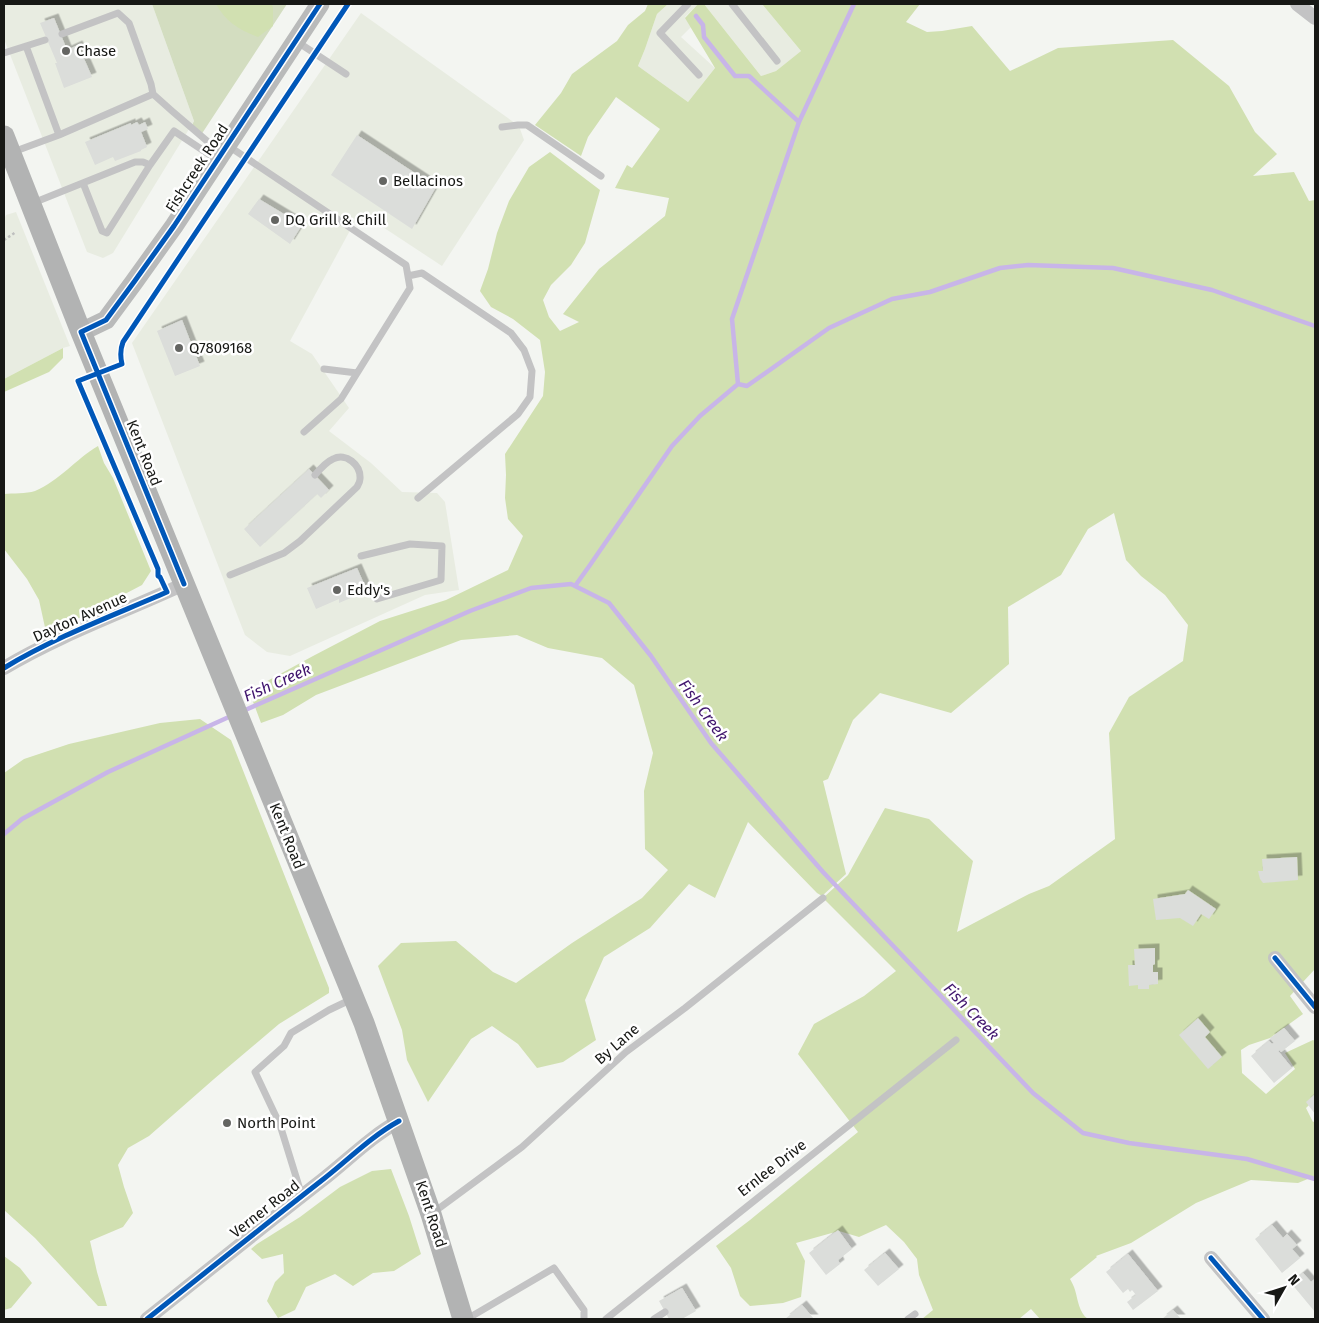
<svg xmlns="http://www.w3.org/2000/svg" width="1319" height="1323" viewBox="0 0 1319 1323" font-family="'Fira Sans',sans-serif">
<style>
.built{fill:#e8ece1}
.green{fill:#d3ddc0}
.forest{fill:#d1e0b1}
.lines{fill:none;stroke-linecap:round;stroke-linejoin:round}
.stream{stroke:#c8b5e8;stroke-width:4.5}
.building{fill:#dbddda;filter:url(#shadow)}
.path{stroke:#bebfbe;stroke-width:2.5;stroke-dasharray:2.5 2.5;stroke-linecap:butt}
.service{stroke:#c3c3c4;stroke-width:7}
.minor{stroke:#c3c3c4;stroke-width:14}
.secondary{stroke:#b9baba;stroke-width:19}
.primary{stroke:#b2b3b3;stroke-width:21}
.cycleway-casing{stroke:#fff;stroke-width:8}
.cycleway{stroke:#0057b8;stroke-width:5}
.poi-dot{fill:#646562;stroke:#fff;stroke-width:2}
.labels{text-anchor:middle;stroke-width:5;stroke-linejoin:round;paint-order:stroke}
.poi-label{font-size:15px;fill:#171815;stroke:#fff;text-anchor:start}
.street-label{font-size:15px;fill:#171815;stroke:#fff}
.water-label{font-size:16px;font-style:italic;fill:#41166e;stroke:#fff}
</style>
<defs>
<filter id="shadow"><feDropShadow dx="4.5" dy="-4.5" stdDeviation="0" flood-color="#0004"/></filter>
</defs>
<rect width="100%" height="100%" fill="#f3f5f1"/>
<path class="built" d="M4,4H152L194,121L113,253L103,258L87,252L4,39Z
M668,4H698L685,17L691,27L681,37L715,68L688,102L638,66L645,49L657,14Z
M704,4H762L801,51L776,71L761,76Z
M361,13L519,126L524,140L442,266L360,212L290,341L312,354L349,408L329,431L371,463L402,492L437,493L445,502L459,590L425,595L290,656L267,652L245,635L132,343Z
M16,212L70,346L63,348L4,379V220L6,215Z"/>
<path class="green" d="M152,4H287L201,135L191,127L194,121Z"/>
<path class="forest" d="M216,4H272L273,8V26L258,37C239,30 226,22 216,4Z
M648,4H668L657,14L645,49L638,66L688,102L715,68L685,18L698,4H704L761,76L776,71L801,51L762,4H920L906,22L927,32L942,31L972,26L1010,71L1058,48L1173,40L1229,86L1255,132L1277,154L1253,176L1294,172L1309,201L1315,200V969L1290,996L1303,1014L1270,1038L1249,1045L1241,1050L1242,1073L1266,1094L1295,1069L1285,1053L1313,1040L1315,1041V1099L1306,1108L1313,1122L1315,1121V1176L1298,1183L1251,1180L1196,1203L1131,1243L1096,1256L1097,1257L1070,1279C1072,1283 1074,1286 1075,1290C1078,1300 1079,1313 1088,1319H1040L1031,1309L1019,1319H922L933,1310L919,1275L917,1259L904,1242L886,1225L859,1237L839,1231L796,1243L805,1261L801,1297L783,1303L750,1306L740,1296L731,1268L716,1246L750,1220L858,1132L798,1054L814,1024L864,996L896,971L823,898L848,875L885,808L929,819L973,861L957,932L1029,894L1049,886L1115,839L1109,733L1129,697L1183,661L1188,625L1165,595L1141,576L1126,560L1114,513L1088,529L1061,575L1008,607L1009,664L951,713L880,693L853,720L828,779L823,781L846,874L822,896L817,893L748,822L715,898L689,884L650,928L604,957L585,1000L596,1040L563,1062L537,1068L518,1044L492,1026L471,1039L428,1102L407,1060L402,1030L378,966L401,943L456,941L493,972L516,983L572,943L642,898L668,870L645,849L644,791L653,753L634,685L602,658L548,648L517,635L461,640L316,695L283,715L261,723L249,691L313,656L380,621L446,600L508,570L523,536L508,519L505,498L506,475L505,454L543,396L545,372L540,340L513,319L491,307L480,291L488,269L497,233L509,201L529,167L550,152L600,190L585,243L571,265L551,285L543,300L549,317L560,331L579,322L563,314L599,269L665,216L669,198L615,188L627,165L632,168L660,129L616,97L588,137L581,156L535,125L561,93L572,74L617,41L628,25L645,11Z
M63,348V358L49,372L4,392V379Z
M98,446L104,463L113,478L151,571L142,585L79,618L58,631L46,632L39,600L27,579L4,549V494C13,493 26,494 35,491C59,481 76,459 98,446Z
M200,719L231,740L329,988V993L279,1024L214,1079L149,1136L128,1148L118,1165L124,1187L133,1213L123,1227L90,1241L97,1272L107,1306H98L35,1238L4,1210V773L24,759L69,744L160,723Z
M391,1169L409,1216L421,1254L394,1271L373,1273L353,1286L335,1274L306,1287L295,1310L278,1318L267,1301L275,1282L284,1273L283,1254L262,1259L251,1249L257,1244L300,1217L340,1187L372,1171Z
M4,1256L20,1268L32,1283L11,1308L4,1310Z"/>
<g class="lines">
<path class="stream" d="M696,16L703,25L704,37L735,76H749L799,122
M738,384L732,319L799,122L854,4
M575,586L590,565L672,446L700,416L738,384L747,386L829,328L892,299L930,292L1000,268L1028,265L1113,268L1212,290L1315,326
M243,711L470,611L531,588L571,584L609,603L651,656L711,743L823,872L1033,1093L1083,1133L1129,1143L1247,1159L1315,1179
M4,834L22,819L108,772L231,716"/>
</g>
<path class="building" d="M54,18L67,50L78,45L92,77L64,88L55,63H57L40,23Z
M137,122L139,125L145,122L148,129L141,132L147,147L141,150V151L115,161L113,157L95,165L85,142L131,123V125Z
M357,135L436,187L412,229L331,175Z
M259,199L302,225L290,244L248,214Z
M182,320L200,366L175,376L157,331Z
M309,469L329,490L321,498L317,494L260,547L244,529Z
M357,568L367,591L339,603V599L316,609L307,588Z
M1297,857L1298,880L1263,883L1260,879L1258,871H1263L1262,859Z
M1188,890L1216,909L1209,919L1201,914L1193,926L1180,918L1156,920L1153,899L1185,894Z
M1155,948V964L1153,965V972H1158V984L1149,985V989H1138V985L1129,986L1128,965H1135L1134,949Z
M1198,1018L1210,1032L1205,1037L1222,1057L1208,1069L1179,1035Z
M1284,1028L1295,1041L1281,1052L1280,1050L1278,1051L1292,1068L1274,1083L1251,1056L1269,1041L1272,1044L1274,1043L1270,1038Z
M1315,1094V1114L1306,1102Z
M1272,1225L1283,1238L1287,1234L1297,1245L1292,1249L1300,1258L1282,1273L1255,1239Z
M838,1230L852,1249L838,1260L840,1264L826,1275L809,1253Z
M885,1253L899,1269L878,1286L864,1270Z
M1128,1254L1158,1291L1133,1310L1127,1302L1136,1295L1132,1290L1130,1292L1128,1289L1123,1293L1106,1272Z
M1303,1273L1311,1282L1315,1279V1312L1291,1283Z
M682,1288L696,1311L682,1319H669L659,1301Z
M802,1305L814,1319H785Z
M1173,1310L1181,1319H1162Z"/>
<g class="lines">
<path class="path" d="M4,240L16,232"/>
<path class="service" d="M688,4L660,33L699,75
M732,4L777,61
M296,41L346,74
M26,46L59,135
M4,53L45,40
M153,94L172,111L221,153
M502,127L518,125H527L601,176
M227,145L406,265L410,288L341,399L304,432
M13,152L59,135L153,94L151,84L129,23L118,13L62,34
M150,165L174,131L216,159
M33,203L135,162H143L150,165L107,233L102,231L83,183
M408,276L422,273L511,333L524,350L532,371L530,397L518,414L418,498
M324,369L357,373
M361,556L410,544L442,546L441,580L377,599
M230,575L284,553L300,541L357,487C358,485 360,482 360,479C361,465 346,452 333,459C326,462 320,469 315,475
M302,1196L280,1125L255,1072L284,1046L291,1033L329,1010L352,999
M434,1212L522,1147L626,1052L685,1008L823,898
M467,1319L554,1268L584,1310V1319
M606,1319L956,1040
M654,1319L665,1312
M908,1319L915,1314"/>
<path class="minor" d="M1297,4L1315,18
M4,668C61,634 124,612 184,584
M1275,958L1315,1007
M1211,1258L1263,1319
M147,1319C205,1273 262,1227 321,1181C347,1161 370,1137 399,1121"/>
<path class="secondary" d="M81,332L106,320L134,282L174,226L320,4"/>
<path class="primary" d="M4,136L81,332L364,1023L431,1214L463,1319"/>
<g class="cycleway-casing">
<path id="cycleway" d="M184,584L81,332L106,320L134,282L174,226L320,4
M4,668C55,637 112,616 167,592L160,577L158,576V569L78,381L122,364C120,356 120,350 123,342L348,4
M1275,958L1315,1007
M1211,1258L1263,1319
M147,1319C205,1273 262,1227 321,1181C347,1161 370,1137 399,1121"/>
</g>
<use href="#cycleway" class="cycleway"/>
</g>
<g class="poi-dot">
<circle cx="66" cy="51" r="5"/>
<circle cx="383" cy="181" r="5"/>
<circle cx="275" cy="220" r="5"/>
<circle cx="179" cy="348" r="5"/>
<circle cx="337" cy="590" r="5"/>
<circle cx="227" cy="1123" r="5"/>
</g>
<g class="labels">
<g class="poi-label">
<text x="76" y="56">Chase</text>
<text x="393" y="186">Bellacinos</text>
<text x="285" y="225">DQ Grill &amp; Chill</text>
<text x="189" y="353">Q7809168</text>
<text x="347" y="595">Eddy's</text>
<text x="237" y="1128">North Point</text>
</g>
<g class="street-label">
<text transform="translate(197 168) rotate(-57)" y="5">Fishcreek Road</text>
<text transform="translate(144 453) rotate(68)" y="5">Kent Road</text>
<text transform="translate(80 617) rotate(-24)" y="5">Dayton Avenue</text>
<text transform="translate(287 836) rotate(68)" y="5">Kent Road</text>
<text transform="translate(617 1044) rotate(-41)" y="5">By Lane</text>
<text transform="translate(772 1168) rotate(-38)" y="5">Ernlee Drive</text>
<text transform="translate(265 1209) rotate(-38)" y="5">Verner Road</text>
<text transform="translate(431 1214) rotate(72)" y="5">Kent Road</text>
</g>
<g class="water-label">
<text transform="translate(277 682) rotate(-24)" y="6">Fish Creek</text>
<text transform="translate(704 710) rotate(54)" y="6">Fish Creek</text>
<text transform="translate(972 1011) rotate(46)" y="6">Fish Creek</text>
</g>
</g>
<rect width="1319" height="1323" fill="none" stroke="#171815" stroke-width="10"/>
<g transform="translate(1284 1288) rotate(51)" stroke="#ffffff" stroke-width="4" paint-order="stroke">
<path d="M0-4L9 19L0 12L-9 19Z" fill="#171815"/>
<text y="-8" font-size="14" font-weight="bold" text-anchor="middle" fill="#171815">N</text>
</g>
</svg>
